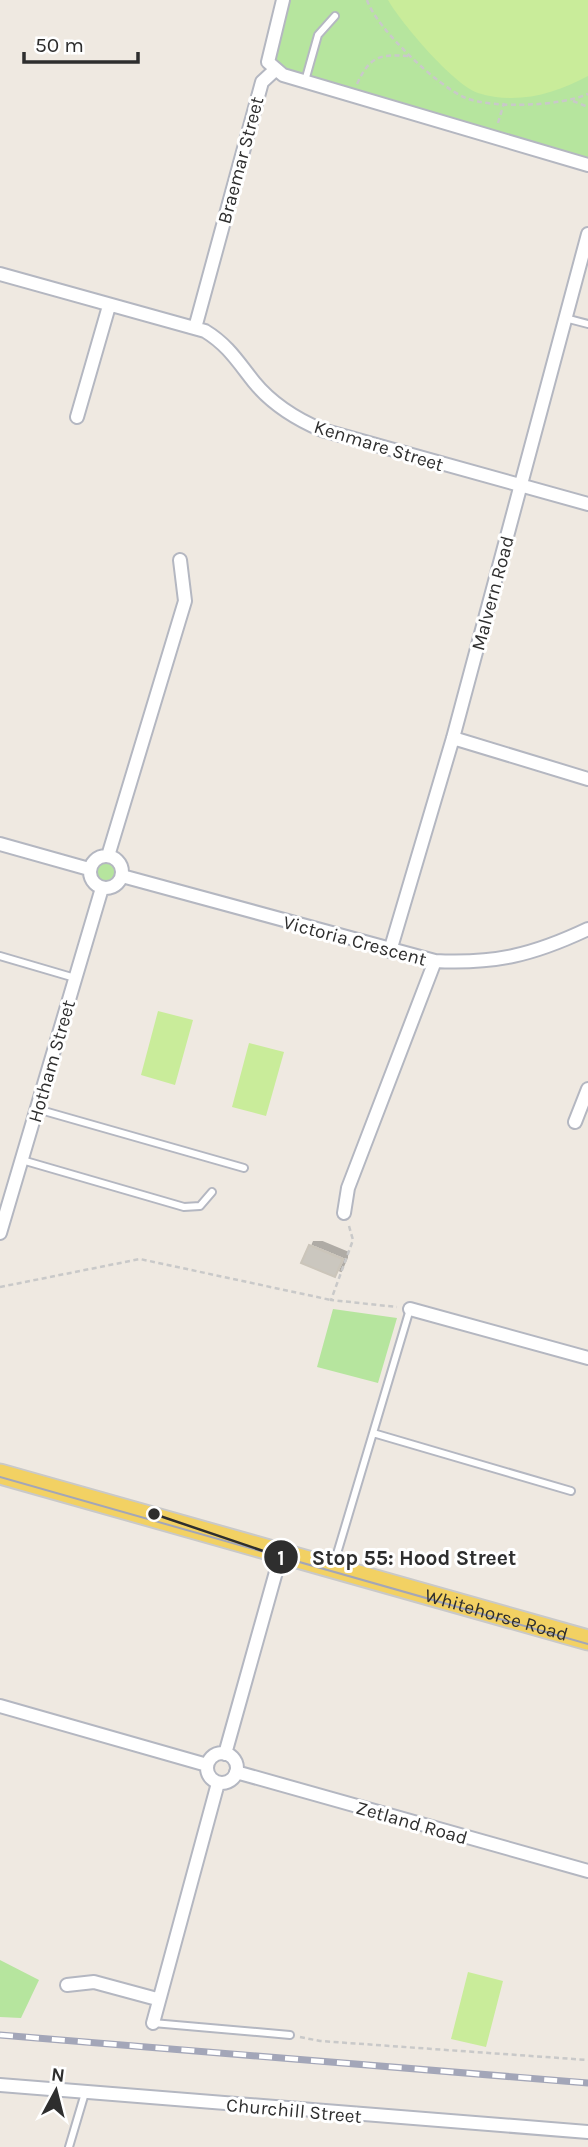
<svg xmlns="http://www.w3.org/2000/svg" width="588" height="2147" viewBox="0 0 588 2147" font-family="Karla,sans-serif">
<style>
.green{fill:#b6e59e}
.pitch{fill:#c9ec9a}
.building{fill:#cbc7bf;stroke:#cbc5ba;stroke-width:2;filter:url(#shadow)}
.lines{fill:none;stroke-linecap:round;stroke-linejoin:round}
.service-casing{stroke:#b4b7c1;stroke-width:10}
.minor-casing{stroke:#b4b7c1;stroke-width:16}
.primary-casing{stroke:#c9c9c9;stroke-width:23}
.path{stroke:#c9c9c9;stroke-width:2.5;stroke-dasharray:5 3.5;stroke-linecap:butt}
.service{stroke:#fff;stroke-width:6}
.minor{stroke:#fff;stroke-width:12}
.primary{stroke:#f2d163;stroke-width:19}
.tram{stroke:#a3a6b8;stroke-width:2}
.rail-casing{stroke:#a3a6b8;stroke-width:7}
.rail{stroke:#fff;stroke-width:4.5;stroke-dasharray:13;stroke-linecap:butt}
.labels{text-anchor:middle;stroke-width:6;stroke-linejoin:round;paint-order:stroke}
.street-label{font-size:19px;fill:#2e2e2e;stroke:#fff}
.leader{fill:none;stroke:#2e2e2e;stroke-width:2.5}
.callout-dot{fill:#2e2e2e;stroke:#fff;stroke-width:2.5}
.mark-label{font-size:21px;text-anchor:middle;font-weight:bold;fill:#fff}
.callout-label{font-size:21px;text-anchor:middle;font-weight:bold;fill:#2e2e2e;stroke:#fff;stroke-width:6;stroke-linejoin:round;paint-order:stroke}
</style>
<defs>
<filter id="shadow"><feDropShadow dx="6" dy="-6" stdDeviation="0" flood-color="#0004"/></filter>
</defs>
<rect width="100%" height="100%" fill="#efe9e1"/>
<path class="green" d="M279,0H588V162L275,70L269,50Z
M95 871a10 10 0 1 1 20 0a10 10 0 1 1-20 0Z
M333,1309L397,1318L378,1383L317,1367Z
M0,1960L39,1980L21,2018L0,2017Z"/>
<path class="pitch" d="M388,0H588V76C555,94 516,105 478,93C453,84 402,24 388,0Z
M158,1011L193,1020L175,1085L141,1075Z
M249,1043L284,1052L266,1116L232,1107Z
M468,1972L503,1981L486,2047L451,2039Z"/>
<path class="building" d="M309,1245L343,1259L335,1277L301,1263Z"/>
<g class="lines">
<g class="service-casing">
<path id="service" d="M305,81L318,35L335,16
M565,318L588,324
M0,956L75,978
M37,1109L244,1168
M22,1160L184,1207L200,1206L212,1192
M373,1433L571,1491
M333,1567L410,1309
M153,2023L290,2035
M69,2147L85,2093"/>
</g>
<g class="minor-casing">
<path id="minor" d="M283,0L268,62L283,75L588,165
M0,274L205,331C228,345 238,362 254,382C272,404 296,419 322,430L588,504
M195,328L262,82L275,70
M77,417L109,306
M453,738L588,779
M0,844L89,869
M90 872a16 16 0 1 1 32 0a16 16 0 1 1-32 0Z
M108,856L185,601L180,560
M122,876L435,961C495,964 533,955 588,929
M390,951L453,738L588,234
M575,1122L588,1089
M344,1213L348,1188L435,961
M0,1233L102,888
M410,1309L588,1358
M0,1706L207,1765
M207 1768a15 15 0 1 1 30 0a15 15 0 1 1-30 0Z
M225,1754L281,1554
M236,1772L588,1871
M67,1985L94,1982L157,1999
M153,2023L218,1783
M0,2085L588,2132"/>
</g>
<g class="primary-casing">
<g id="primary">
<path id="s1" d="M0,1474L588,1640"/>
</g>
</g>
<path class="path" d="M367,0C376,28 438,87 466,98C494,109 561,106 588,94
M357,84C370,56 379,54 409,56
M573,101L588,107
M498,123L504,103
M349,1226L353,1240L331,1300L397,1307
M0,1287L140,1259L331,1300
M300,2037L320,2041L588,2060"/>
<use href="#service" class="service"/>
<use href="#minor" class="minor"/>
<use href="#primary" class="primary"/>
<path class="tram" d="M0,1477L588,1644"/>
<g class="rail-casing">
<path id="rail" d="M0,2035L588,2083"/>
</g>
<use href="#rail" class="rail"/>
</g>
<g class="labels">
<g class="street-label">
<text transform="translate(240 160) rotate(-75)" y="7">Braemar Street</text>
<text transform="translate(379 445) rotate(17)" y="7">Kenmare Street</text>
<text transform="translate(492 593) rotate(-75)" y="7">Malvern Road</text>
<text transform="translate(355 940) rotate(15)" y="7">Victoria Crescent</text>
<text transform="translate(51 1061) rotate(-74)" y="7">Hotham Street</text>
<text dy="7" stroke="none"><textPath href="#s1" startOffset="516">Whitehorse Road</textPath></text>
<text transform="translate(412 1822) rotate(16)" y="7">Zetland Road</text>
<text transform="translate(294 2110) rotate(5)" y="7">Churchill Street</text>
</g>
</g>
<path class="leader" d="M154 1514L281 1557"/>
<g class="callout-dot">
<circle cx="154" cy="1514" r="7"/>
<circle cx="281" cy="1557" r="18"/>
</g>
<g class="mark-label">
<text x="281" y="1565">1</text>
</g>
<g class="callout-label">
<text x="414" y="1565">Stop 55: Hood Street</text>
</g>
<g transform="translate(56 2091) rotate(7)" stroke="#ffffff" stroke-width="5" paint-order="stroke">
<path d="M0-5L12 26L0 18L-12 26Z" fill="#2e2e2e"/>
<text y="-10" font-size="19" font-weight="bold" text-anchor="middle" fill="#2e2e2e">N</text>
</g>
<path d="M24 52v10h114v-10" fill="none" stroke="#2e2e2e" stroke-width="3.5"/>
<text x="35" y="52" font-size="21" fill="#2e2e2e" stroke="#ffffff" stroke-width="5" paint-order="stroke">50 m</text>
</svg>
